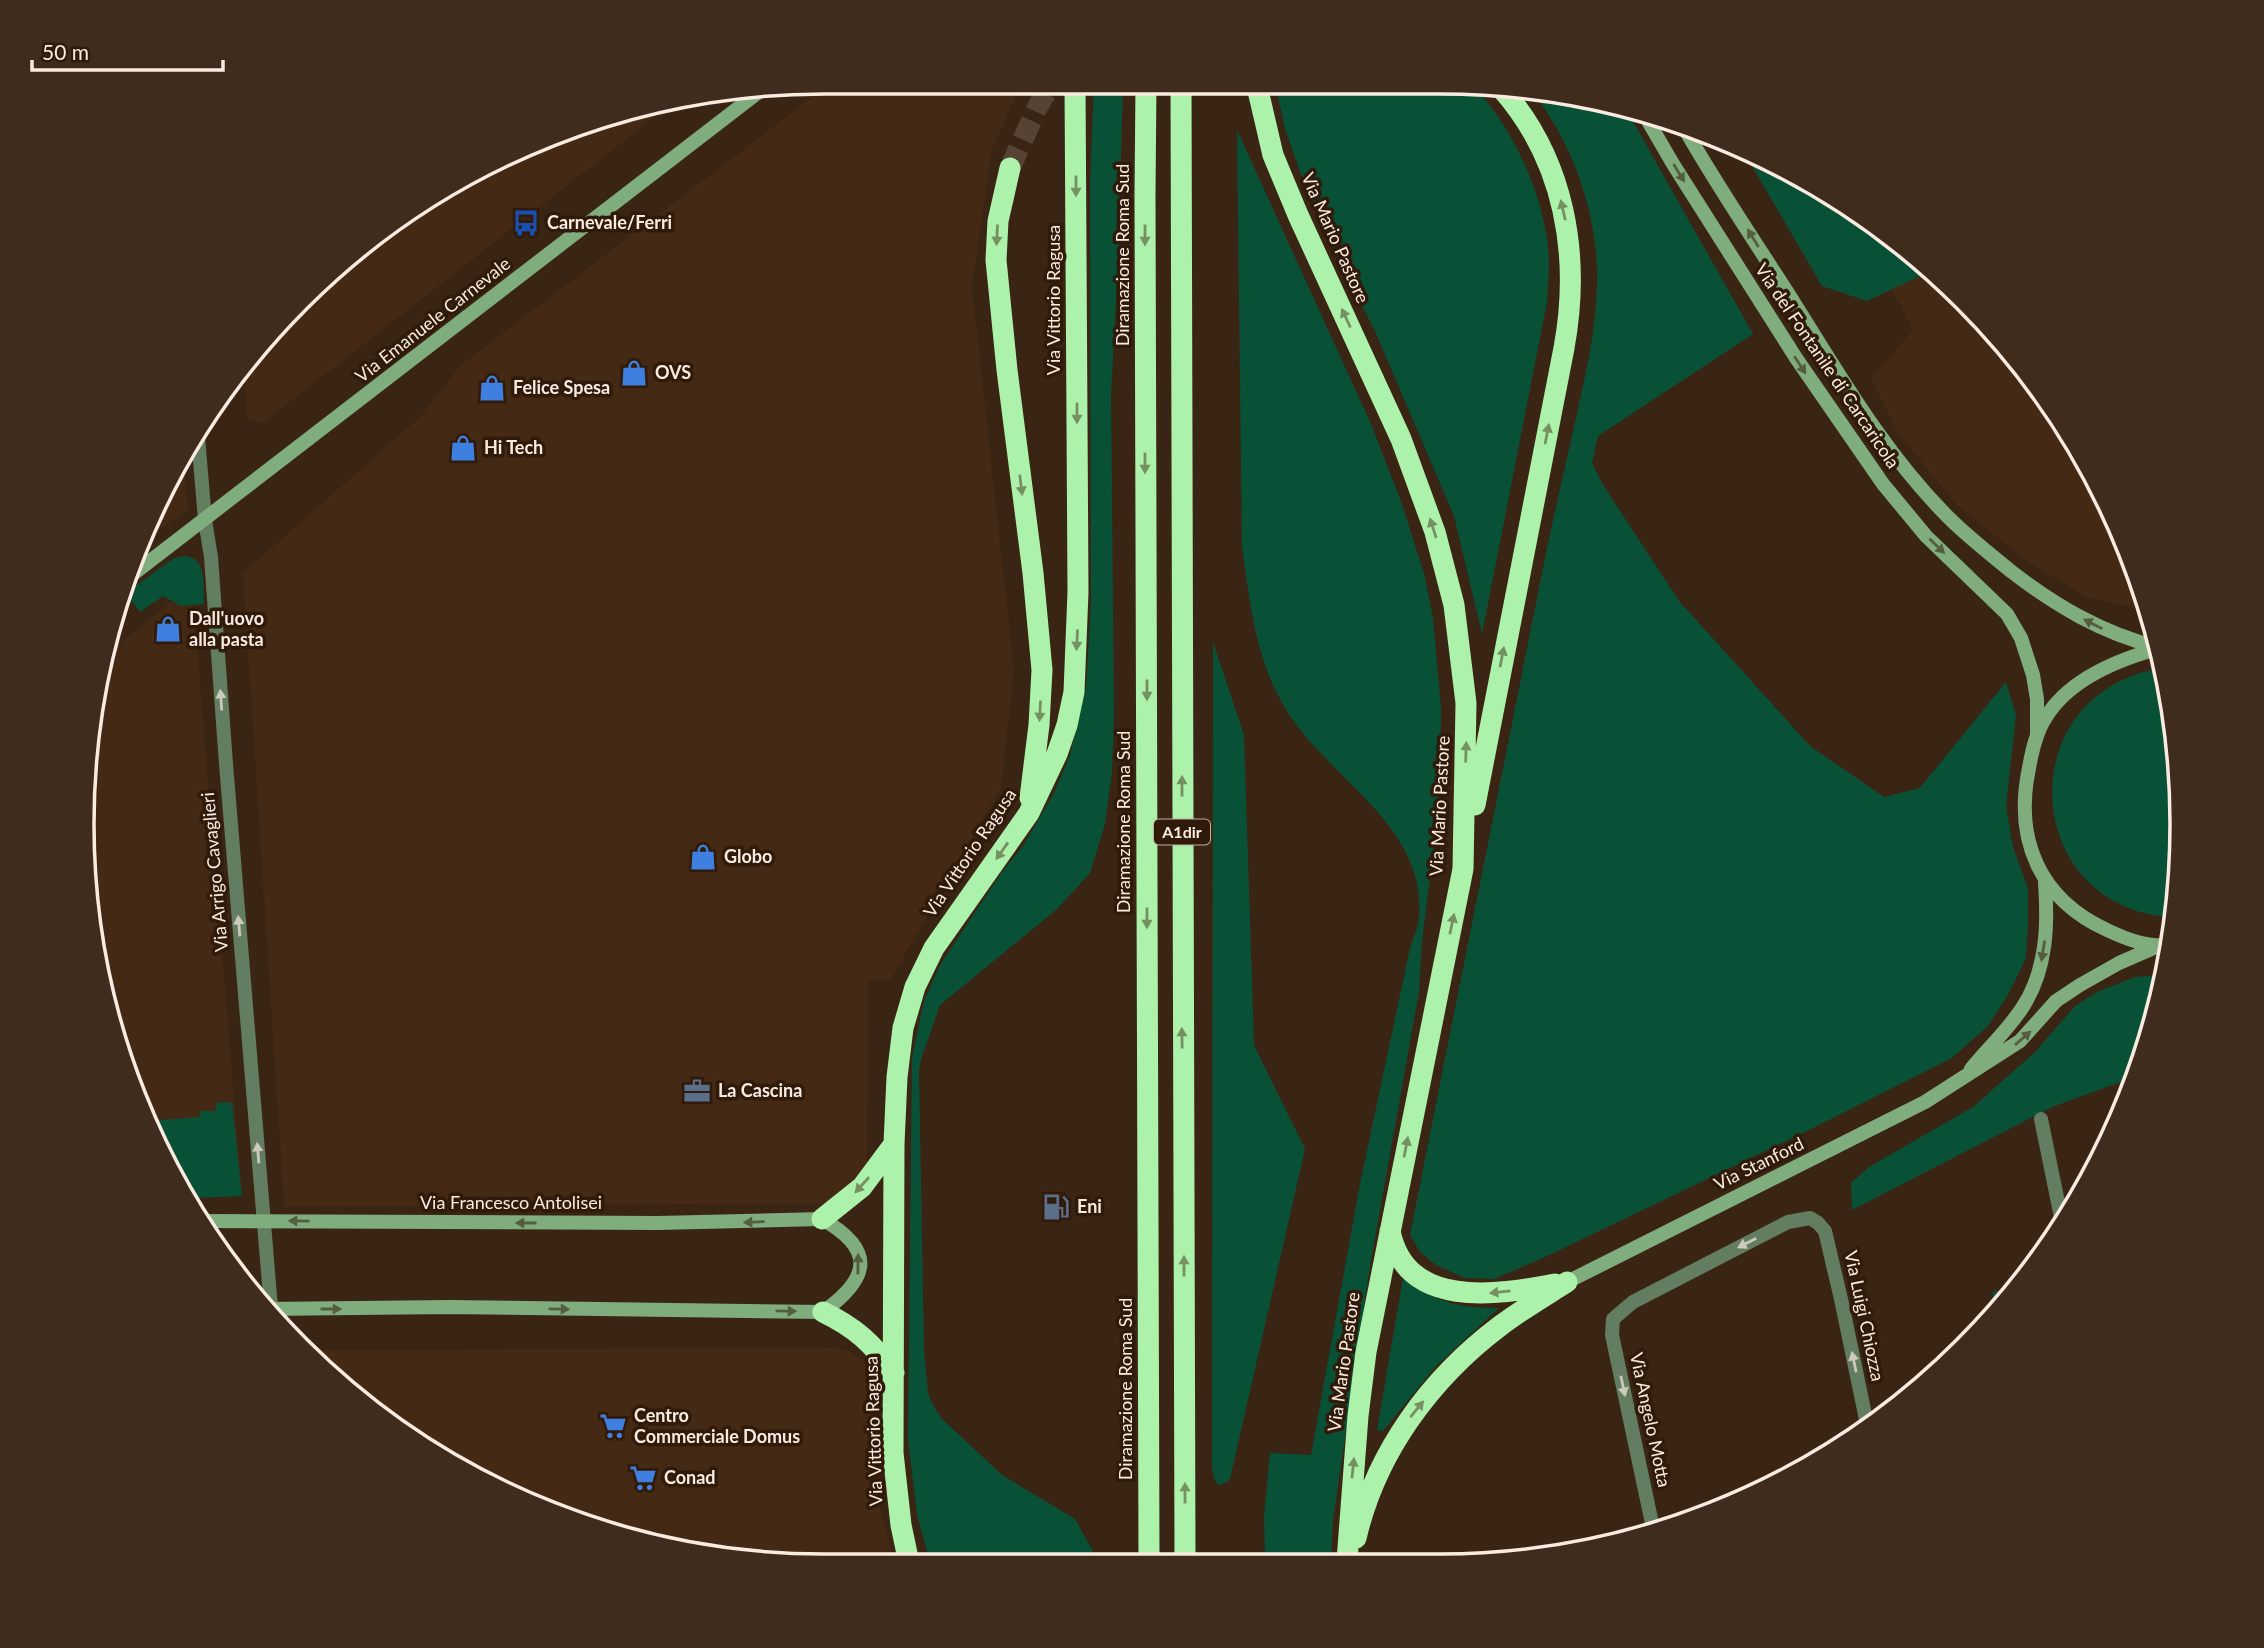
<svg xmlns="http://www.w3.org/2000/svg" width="2264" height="1648" viewBox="0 0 2264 1648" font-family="Lato,sans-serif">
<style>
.built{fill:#442914}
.green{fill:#085137}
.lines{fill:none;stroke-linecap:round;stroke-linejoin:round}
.highway-tunnel{stroke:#574334;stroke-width:21;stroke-dasharray:21 10;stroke-linecap:butt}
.street{stroke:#627d60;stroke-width:14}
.secondary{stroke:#80ad7e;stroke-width:14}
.highway{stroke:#adf2aa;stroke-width:21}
.oneway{fill:#545d3f}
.oneway2{fill:#759162}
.oneway3{fill:#cccaba}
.labels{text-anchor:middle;stroke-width:7;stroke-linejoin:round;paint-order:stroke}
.shield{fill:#301b0b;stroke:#bdada1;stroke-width:2}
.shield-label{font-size:16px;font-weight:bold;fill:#faebe1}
.poi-label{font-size:18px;font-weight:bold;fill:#faebe1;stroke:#301b0b;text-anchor:start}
.street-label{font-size:18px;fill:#faebe1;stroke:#301b0b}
.rim{fill:none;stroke:#faebe1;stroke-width:3.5}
</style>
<rect width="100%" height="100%" fill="#3a2515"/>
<path class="built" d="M832,82H1022L992,149L972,286L1014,671L1001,788L890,980L868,981L867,1166L830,1203L284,1207L243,573L420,417L460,366Z
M674,102L263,423L247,418L244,368L266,335L412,207L496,159L632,108Z
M1741,147L1811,182L1929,266L1998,335L2083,453L2143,586L2148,611L2086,597L2027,561L1956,504L1897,432L1871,378L1913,330L1892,290L1867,301L1822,286Z
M183,460L188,510L142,541L159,496Z
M192,585L242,1196H186L139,1108L89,920V727L103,657Z
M836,1348L850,1352L864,1360L874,1376L877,1495L894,1563L776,1564L632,1541L496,1489L372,1412L306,1350Z"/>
<path class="green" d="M1094,82H1123L1118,263L1111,394L1114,720L1112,771L1105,824L1090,873L1057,909L940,1005L921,1059L919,1071L924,1351L928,1393L932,1403L941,1418L1002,1475L1075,1519L1099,1562L930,1563L917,1514L908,1439L912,1058L924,1001L940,965L1002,872L1023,846L1054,793L1070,755L1086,688L1091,603L1090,184Z
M1275,82H1440L1473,85C1513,129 1541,188 1548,247C1550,266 1548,284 1547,302L1482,634L1454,516L1374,329L1321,224L1301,174L1285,129Z
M1532,91L1585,97L1626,109L1753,334L1598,436L1592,463L1603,485L1679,601L1810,746L1884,797L1920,788L2006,682L2016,715L2006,806L2013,847L2028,889V921L2026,958L2008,995L1988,1026L1952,1058L1801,1134L1545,1257L1494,1279L1465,1278L1436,1265L1420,1252L1410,1235C1454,1012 1499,790 1543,568C1553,518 1565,468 1576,418C1587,369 1598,322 1597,272C1596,208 1571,141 1532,91Z
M1237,130L1371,424L1402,504L1425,577L1433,618L1441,708L1440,798L1422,941L1419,992L1370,1266L1333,1520L1331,1561H1265L1264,1517L1270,1453L1311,1455L1360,1184L1410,948C1413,938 1419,927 1419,917C1427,823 1324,777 1284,706C1255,657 1250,602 1242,547Z
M1741,147L1811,182L1933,270L1867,301L1822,286Z
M184,556C208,557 203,587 204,604L181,606L163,596L140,612L126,593L174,558Z
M1213,642L1244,735L1254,1045L1305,1149L1230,1479L1225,1483L1219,1485L1215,1481L1212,1468Z
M2162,668L2175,728L2180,873L2173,917C2021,910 2007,693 2162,668Z
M2163,975L2156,1016L2130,1086L2126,1080L2052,1107L1852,1210L1851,1183L1869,1167L1973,1107L2034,1053L2075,1006L2097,992L2135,977Z
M232,1102L242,1196L190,1198V1192H183L145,1121L200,1117V1111H216V1103Z
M1403,1278C1438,1302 1455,1308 1499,1308L1436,1366L1383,1431L1377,1430Z
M2018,1286L1996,1310L1992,1292Z"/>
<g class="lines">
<path class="highway-tunnel" d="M1010,168L1038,106L1052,82"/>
<path class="street" d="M198,437L205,520L211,557L226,764L271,1308
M2041,1119L2062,1222
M1653,1528L1612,1335L1613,1319L1633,1302L1788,1222L1810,1218L1818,1223L1825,1231L1841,1299L1868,1429"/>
<path class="secondary" d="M1644,114L1673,164L1796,358L1883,484L1926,536L2007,614L2021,638L2033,675L2037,699V736
M1683,126C1717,186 1756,243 1793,301C1840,376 1885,454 1948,517C1968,537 1990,554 2012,572C2056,606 2102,633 2157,647
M128,578L760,91
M2157,649C2117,660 2069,680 2046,717C2036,732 2032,751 2029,768C2014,839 2039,899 2107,930C2126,939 2146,947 2168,945
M1971,1069C1988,1048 2010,1028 2024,1005C2047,968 2048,924 2045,883
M199,1221L658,1223L822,1219C876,1250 870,1278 823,1312L450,1307L263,1309
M1567,1282L1925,1102L2020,1041L2056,1001L2080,985L2119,963L2158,946"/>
<path class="highway" d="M1146,82L1145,194L1149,1562
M1181,82L1185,1562
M1256,82L1273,155L1298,215L1401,439L1435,532L1454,605L1466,703L1463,869L1366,1352L1358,1416L1347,1561
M1010,168L998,221L996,260L1007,370L1033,573L1042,670L1039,725L1030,798
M1475,805L1564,348C1581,255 1565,160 1501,88
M822,1219L862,1187L894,1144
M1390,1231C1406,1310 1497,1295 1555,1284
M823,1312C856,1328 872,1343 894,1373
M1356,1538C1376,1452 1431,1378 1500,1326C1521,1310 1545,1296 1567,1282
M909,1563L901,1525L893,1453L894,1144L897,1077L903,1028L915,987L934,948L1029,813L1057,754L1067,725L1074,692L1078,592L1075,82"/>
</g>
<defs><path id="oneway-solid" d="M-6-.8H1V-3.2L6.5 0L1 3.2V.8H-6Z" transform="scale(1.75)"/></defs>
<g class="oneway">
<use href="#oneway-solid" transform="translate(1679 173) rotate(58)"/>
<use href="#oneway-solid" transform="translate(1753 238) rotate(-122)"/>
<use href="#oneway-solid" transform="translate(1800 365) rotate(57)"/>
<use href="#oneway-solid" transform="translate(1937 546) rotate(44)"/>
<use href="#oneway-solid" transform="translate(2093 624) rotate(-153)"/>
<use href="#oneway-solid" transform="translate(2043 951) rotate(99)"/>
<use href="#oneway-solid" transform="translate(2023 1038) rotate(-41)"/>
<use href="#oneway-solid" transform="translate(299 1221) rotate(-179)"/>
<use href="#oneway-solid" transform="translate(754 1222) rotate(178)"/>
<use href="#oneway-solid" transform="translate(526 1223) rotate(180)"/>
<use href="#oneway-solid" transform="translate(858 1264) rotate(-89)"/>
<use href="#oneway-solid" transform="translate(331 1309)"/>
<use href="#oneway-solid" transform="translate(559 1309) rotate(1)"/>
<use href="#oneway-solid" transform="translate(786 1311) rotate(1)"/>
</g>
<g class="oneway2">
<use href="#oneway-solid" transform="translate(1076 186) rotate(90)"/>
<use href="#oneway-solid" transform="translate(1563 210) rotate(-103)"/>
<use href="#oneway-solid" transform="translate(997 235) rotate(93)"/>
<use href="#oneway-solid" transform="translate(1145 235) rotate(90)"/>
<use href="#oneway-solid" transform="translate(1346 318) rotate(-115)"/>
<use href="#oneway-solid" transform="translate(1077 413) rotate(90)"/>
<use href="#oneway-solid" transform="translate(1547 434) rotate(-79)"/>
<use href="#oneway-solid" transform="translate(1145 463) rotate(90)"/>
<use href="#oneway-solid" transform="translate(1021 485) rotate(83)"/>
<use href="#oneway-solid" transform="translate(1433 528) rotate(-108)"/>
<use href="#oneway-solid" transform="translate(1077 640) rotate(93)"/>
<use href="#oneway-solid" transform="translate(1502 657) rotate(-79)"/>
<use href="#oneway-solid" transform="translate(1147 690) rotate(90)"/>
<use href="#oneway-solid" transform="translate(1040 711) rotate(93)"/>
<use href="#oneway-solid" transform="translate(1466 752) rotate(-88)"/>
<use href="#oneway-solid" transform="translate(1182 786) rotate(-90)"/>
<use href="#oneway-solid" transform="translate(1002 851) rotate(125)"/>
<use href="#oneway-solid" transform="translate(1147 918) rotate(90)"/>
<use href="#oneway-solid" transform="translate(1452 924) rotate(-78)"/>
<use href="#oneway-solid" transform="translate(1182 1038) rotate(-91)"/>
<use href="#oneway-solid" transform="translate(1406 1147) rotate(-79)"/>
<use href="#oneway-solid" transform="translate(862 1185) rotate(132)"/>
<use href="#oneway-solid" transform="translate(1184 1266) rotate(-90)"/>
<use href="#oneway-solid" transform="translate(1500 1292) rotate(174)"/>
<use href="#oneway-solid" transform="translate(1417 1409) rotate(-51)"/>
<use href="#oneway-solid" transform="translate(1353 1468) rotate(-84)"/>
<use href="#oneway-solid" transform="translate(1185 1493) rotate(-90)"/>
</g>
<g class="oneway3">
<use href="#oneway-solid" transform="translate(221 700) rotate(-94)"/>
<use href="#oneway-solid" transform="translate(239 926) rotate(-95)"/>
<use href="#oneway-solid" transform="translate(258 1153) rotate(-95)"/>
<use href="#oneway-solid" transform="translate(1747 1243) rotate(153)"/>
<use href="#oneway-solid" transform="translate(1854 1362) rotate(-102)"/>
<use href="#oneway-solid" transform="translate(1623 1386) rotate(78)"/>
</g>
<defs>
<g id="bus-bare" transform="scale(2.1)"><path d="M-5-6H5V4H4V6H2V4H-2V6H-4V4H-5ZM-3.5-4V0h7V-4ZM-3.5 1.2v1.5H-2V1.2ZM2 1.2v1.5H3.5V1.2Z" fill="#1a4fb4" stroke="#301b0b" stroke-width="2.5" paint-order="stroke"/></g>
<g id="shop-bare" transform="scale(2.1)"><path d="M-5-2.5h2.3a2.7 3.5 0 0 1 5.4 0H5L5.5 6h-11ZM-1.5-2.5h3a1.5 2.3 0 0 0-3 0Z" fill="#3f7fe0" stroke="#301b0b" stroke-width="2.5" paint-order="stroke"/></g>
<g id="office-bare" transform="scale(2.1)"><path d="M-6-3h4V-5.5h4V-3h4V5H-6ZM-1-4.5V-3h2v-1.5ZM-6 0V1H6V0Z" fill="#5c6f8a" stroke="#301b0b" stroke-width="2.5" paint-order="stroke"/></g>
<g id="fuel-bare" transform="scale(2.1)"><path d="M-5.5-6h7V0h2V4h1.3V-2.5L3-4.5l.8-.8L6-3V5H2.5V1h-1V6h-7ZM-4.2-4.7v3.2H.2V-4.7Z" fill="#5c6f8a" stroke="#301b0b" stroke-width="2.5" paint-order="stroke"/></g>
<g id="supermarket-bare" transform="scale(2.1)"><path d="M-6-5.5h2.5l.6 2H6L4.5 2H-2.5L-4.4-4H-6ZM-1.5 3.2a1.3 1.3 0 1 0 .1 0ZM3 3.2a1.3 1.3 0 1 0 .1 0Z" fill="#3f7fe0" stroke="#301b0b" stroke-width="2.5" paint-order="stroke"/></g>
</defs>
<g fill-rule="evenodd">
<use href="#bus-bare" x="526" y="223"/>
<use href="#shop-bare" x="634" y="373"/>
<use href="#shop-bare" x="492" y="388"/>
<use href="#shop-bare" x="463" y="448"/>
<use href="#shop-bare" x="168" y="629"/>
<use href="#shop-bare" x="703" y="857"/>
<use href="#office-bare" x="697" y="1091"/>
<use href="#fuel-bare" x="1056" y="1207"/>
<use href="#supermarket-bare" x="613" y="1426"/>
<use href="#supermarket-bare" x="643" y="1478"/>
</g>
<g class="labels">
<rect class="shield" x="1154" y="819.5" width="56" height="25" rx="5"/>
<g class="shield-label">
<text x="1182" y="838">A1dir</text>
</g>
<g class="poi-label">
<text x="547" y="229">Carnevale/Ferri</text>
<text x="655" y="379">OVS</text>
<text x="513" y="394">Felice Spesa</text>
<text x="484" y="454">Hi Tech</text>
<text x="189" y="625">Dall'uovo<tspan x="189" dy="21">alla pasta</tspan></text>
<text x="724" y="863">Globo</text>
<text x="718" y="1097">La Cascina</text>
<text x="1077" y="1213">Eni</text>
<text x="634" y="1422">Centro<tspan x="634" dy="21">Commerciale Domus</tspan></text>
<text x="664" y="1484">Conad</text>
</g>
<g class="street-label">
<text transform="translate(1335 238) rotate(66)" y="6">Via Mario Pastore</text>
<text transform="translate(1123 255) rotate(-90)" y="6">Diramazione Roma Sud</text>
<text transform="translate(1054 300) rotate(-90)" y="6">Via Vittorio Ragusa</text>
<text transform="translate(433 320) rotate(-38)" y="6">Via Emanuele Carnevale</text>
<text transform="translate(1827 366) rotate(56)" y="6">Via del Fontanile di Carcaricola</text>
<text transform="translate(1440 806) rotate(-87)" y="6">Via Mario Pastore</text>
<text transform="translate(1124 822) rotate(-90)" y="6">Diramazione Roma Sud</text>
<text transform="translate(970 853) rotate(-56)" y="6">Via Vittorio Ragusa</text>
<text transform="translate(215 872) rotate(-95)" y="6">Via Arrigo Cavaglieri</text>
<text transform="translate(1759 1164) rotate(-26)" y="6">Via Stanford</text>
<text x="511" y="1209">Via Francesco Antolisei</text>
<text transform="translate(1864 1316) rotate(78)" y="6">Via Luigi Chiozza</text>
<text transform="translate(1344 1362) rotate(-82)" y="6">Via Mario Pastore</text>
<text transform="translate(1126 1389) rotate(-90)" y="6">Diramazione Roma Sud</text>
<text transform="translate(1650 1420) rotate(78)" y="6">Via Angelo Motta</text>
<text transform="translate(874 1431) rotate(-92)" y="6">Via Vittorio Ragusa</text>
</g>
</g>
<path d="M0 0H2264V1648H0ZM824 94H1440A730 730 0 0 1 2170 824V824A730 730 0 0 1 1440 1554H824A730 730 0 0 1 94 824V824A730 730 0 0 1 824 94Z" fill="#402c1c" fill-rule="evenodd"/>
<path class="rim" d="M824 94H1440A730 730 0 0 1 2170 824V824A730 730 0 0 1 1440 1554H824A730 730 0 0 1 94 824V824A730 730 0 0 1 824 94Z"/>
<path d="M32 60v10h191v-10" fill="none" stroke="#faebe1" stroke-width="3.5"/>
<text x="42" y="60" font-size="21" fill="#faebe1" stroke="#301b0b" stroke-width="5" paint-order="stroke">50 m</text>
</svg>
